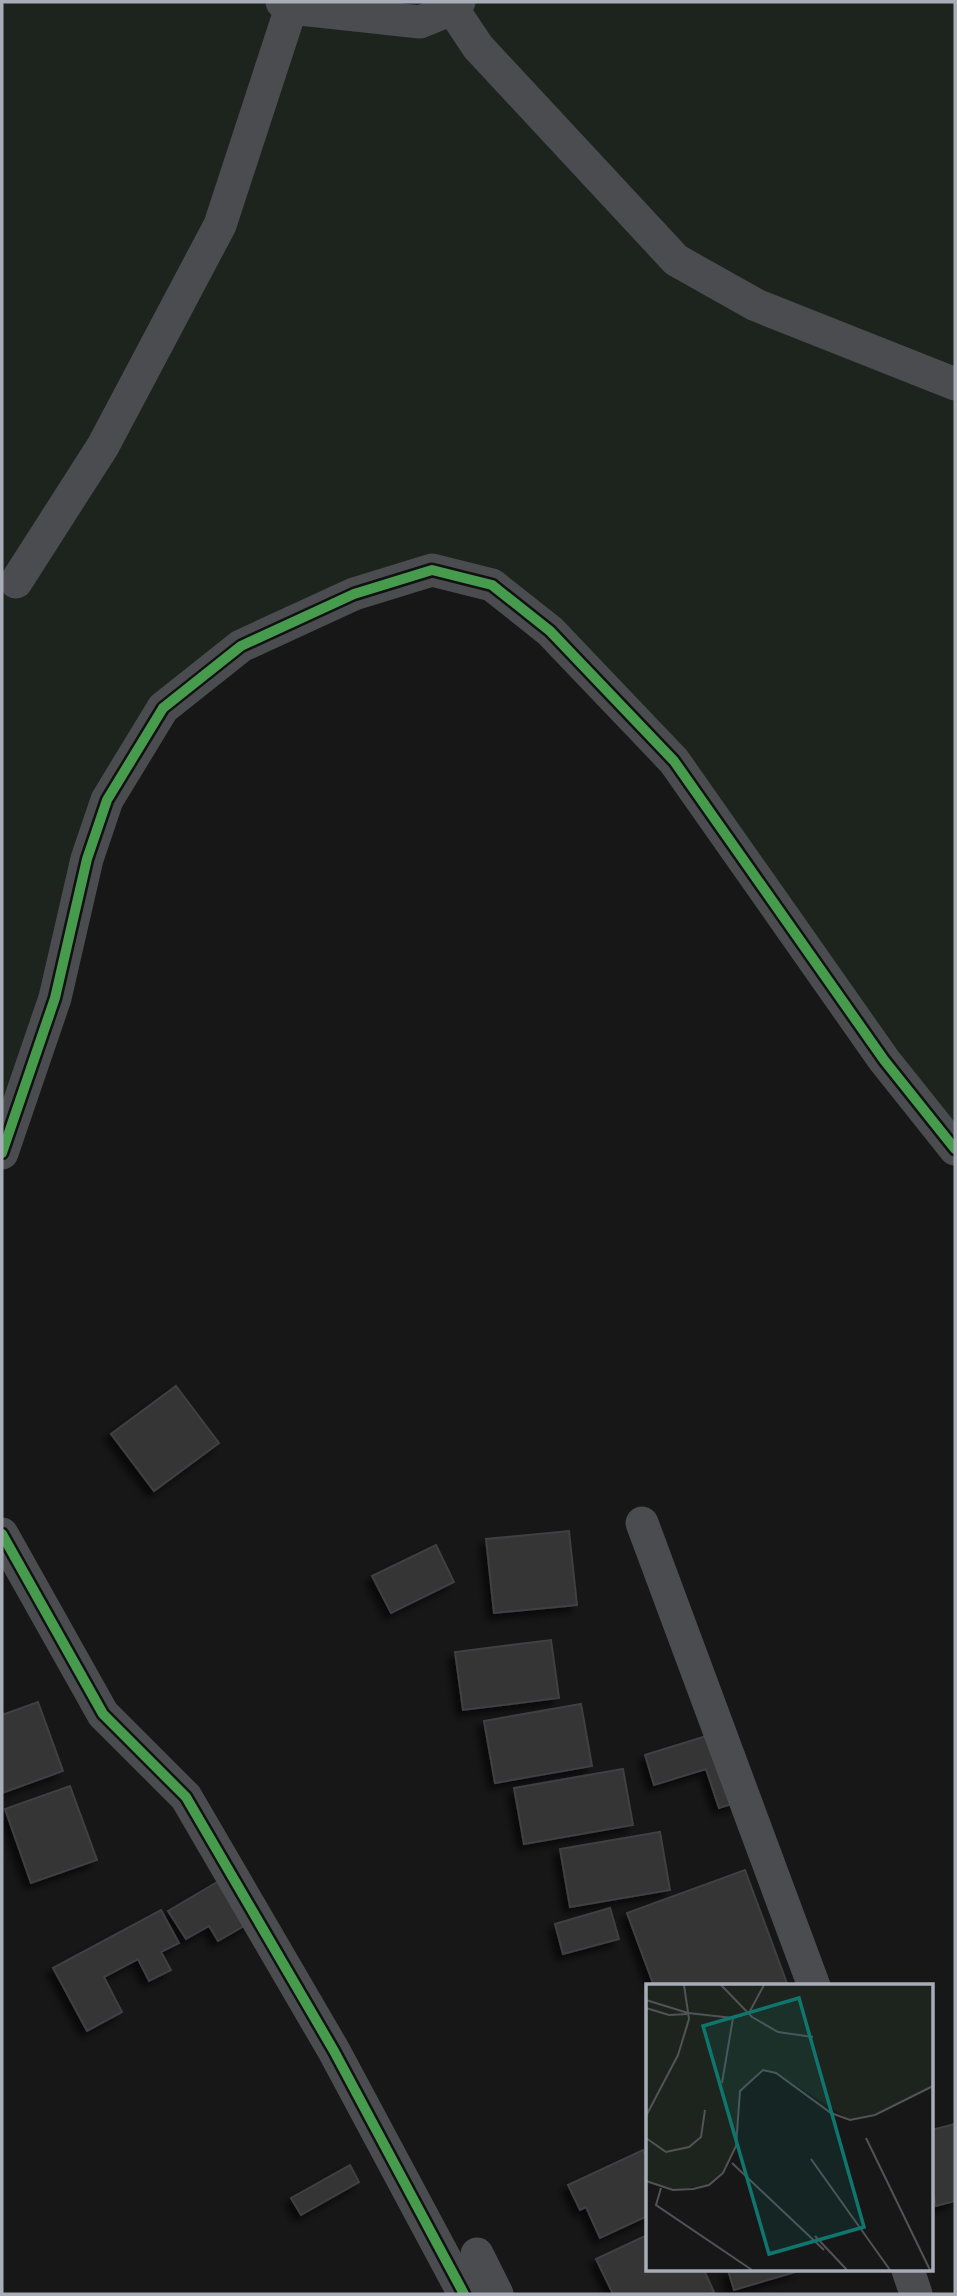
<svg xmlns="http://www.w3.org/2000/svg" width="957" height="2296" viewBox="0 0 957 2296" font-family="'Titillium Web',sans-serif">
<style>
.green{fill:#1d241e}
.building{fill:#353536;stroke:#3f4043;stroke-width:2;filter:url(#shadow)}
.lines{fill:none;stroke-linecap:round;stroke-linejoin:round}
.minor{stroke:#4b4c50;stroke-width:33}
.cycleway-casing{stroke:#111113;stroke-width:15}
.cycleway{stroke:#469c4c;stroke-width:10}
.inset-road{fill:none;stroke:#515357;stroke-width:2}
.view{fill:#0f766e;fill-opacity:0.15;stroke:#0f766e;stroke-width:3.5}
.inset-edge{fill:none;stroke:#a8adb8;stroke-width:3.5}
</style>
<defs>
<filter id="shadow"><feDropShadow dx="-6" dy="6" stdDeviation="3.5" flood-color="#0009"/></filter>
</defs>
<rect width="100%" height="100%" fill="#171717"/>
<path class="green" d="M2,2H955V1149L674,761L550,631L432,570L353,594L163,708L107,800L2,1153Z"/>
<path class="building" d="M176,1386L219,1443L154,1491L111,1434Z
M569,1531L577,1605L494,1613L486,1539Z
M436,1545L454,1582L391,1613L372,1576Z
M551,1640L559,1698L463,1710L455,1652Z
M38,1702L63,1771L2,1793V1715Z
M581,1704L592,1766L495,1783L484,1721Z
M716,1733L738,1802L719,1808L706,1769L654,1785L645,1755Z
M623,1769L633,1825L524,1844L514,1788Z
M70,1786L97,1860L31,1883L5,1809Z
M660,1832L670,1890L570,1907L560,1849Z
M745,1870L788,1986H654L627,1913Z
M224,1878L251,1922L218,1941L209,1926L186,1939L168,1911Z
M610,1908L619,1939L563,1954L555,1924Z
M161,1910L179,1943L161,1952L171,1970L149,1981L138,1959L104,1977L122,2012L87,2031L53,1968Z
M955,2124V2201L936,2206L931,2185V2130Z
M643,2150L647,2159V2216L600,2238L586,2207L580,2210L568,2185Z
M350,2165L359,2182L301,2215L291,2198Z
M647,2235V2270H704L714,2292L709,2294H613L596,2259Z
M728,2270H802L734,2290Z"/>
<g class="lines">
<path class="minor" d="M282,2L291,8L420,22L452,9L459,2
M448,2L478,47L676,260L756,305L955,384
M16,582L103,446L220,225L291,8
M2,1153L55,998L87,859L107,800L163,708L241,646L354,594L432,570L492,585L550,631L674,761L884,1060L955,1149
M642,1523L814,1986
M2,1534L103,1714L186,1797L334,2051L464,2294
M477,2254L497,2294
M908,2270L916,2294"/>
<g class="cycleway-casing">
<path id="cycleway" d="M2,1153L55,998L87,859L107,800L163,708L241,646L354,594L432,570L492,585L550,631L674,761L884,1060L955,1149
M2,1534L103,1714L186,1797L334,2051L464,2294"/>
</g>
<use href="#cycleway" class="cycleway"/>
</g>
<g transform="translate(646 1984)">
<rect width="287" height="287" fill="#171717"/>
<path d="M0,1H287V102L229,131L204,136L130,89L117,86L94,107L90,162L77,189L63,201L27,206L0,197Z" fill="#1d241e"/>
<path class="inset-road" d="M75,1L106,33L132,48L167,53M0,16L42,29L87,34L103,29L118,1M0,24L23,31L41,30M76,99L87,34M0,132L32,71L43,35L38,1M0,154L20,168L43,163L55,153L59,126M220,154L284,286M165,175L244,286M86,179L178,266M0,197L27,206L47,205L63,201L77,189L90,162L94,107L117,86L130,89L185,129L204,136L229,131L287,102M15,204L10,221L106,286M169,252L201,286"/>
<path class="view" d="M153,14L218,243L123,270L57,42Z"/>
<rect width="287" height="287" class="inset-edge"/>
</g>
<rect width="957" height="2296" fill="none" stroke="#a8adb8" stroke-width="7"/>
</svg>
